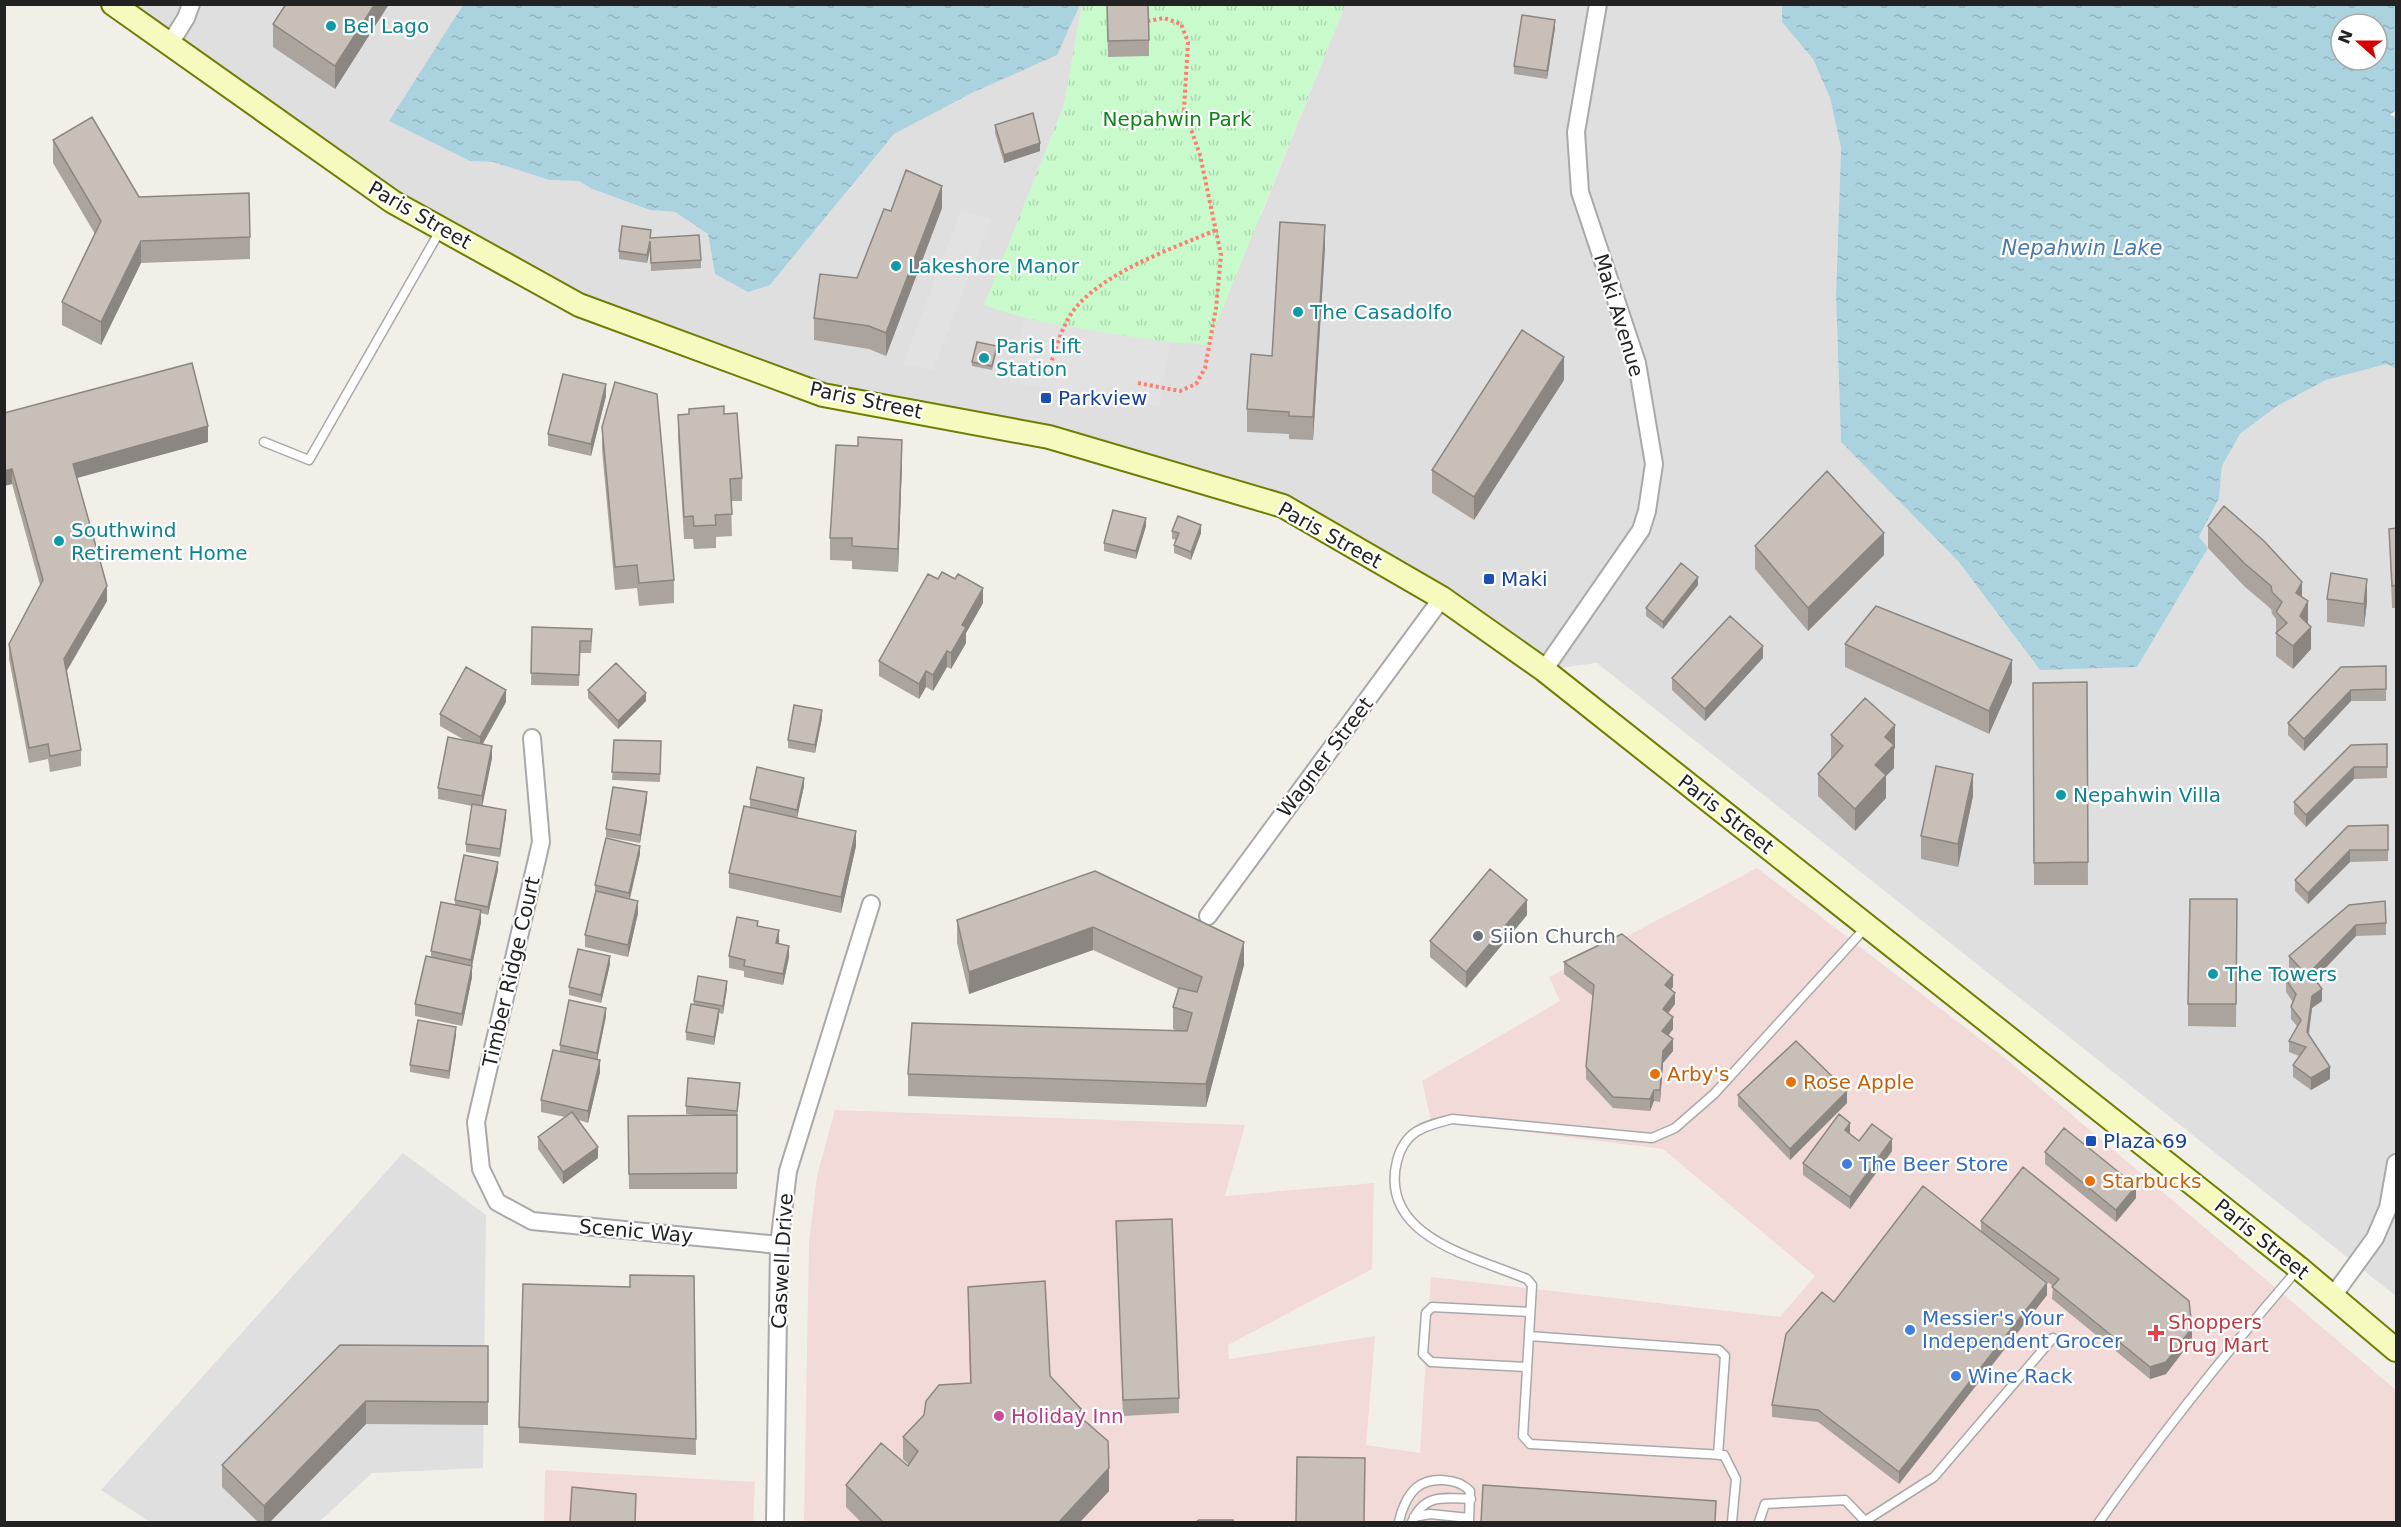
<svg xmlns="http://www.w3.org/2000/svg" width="2401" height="1527" viewBox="0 0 2401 1527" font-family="'DejaVu Sans',sans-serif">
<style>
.residential{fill:#e0dfdf}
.commercial{fill:#f2dad9}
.park{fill:url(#park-tufts)}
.parking{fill:#e2e2e2}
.water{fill:url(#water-ripples);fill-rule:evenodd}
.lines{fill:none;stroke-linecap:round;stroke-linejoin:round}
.service-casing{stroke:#a9a9a9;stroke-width:11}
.minor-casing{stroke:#a9a9a9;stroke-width:20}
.secondary-casing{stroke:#707d05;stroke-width:26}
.path{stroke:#fa8072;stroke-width:4;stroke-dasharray:3 3;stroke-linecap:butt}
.service{stroke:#fff;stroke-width:8}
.minor{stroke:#fff;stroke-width:16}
.secondary{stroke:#f7fabf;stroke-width:22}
.wall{fill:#aba49e}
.shaded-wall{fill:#8b8681}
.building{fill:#c7bfb8;stroke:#8b8681;stroke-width:1.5}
.culture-dot{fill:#0f9aa8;stroke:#fff;stroke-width:2}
.transit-dot{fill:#1a4fb4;stroke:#fff;stroke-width:2}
.worship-dot{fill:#6b7280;stroke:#fff;stroke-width:2}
.food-dot{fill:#e8710a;stroke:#fff;stroke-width:2}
.shop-dot{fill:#3f7fe0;stroke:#fff;stroke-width:2}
.health-dot{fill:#e0444e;stroke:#fff;stroke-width:2}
.hotel-dot{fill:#d1479c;stroke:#fff;stroke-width:2}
.labels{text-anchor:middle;stroke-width:4.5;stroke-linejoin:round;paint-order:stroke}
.culture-label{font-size:20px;fill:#0d838f;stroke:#fff;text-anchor:start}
.park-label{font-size:20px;fill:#0c8416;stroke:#fff}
.street-label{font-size:20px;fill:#222;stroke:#fff}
.transit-label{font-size:20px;fill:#164399;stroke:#fff;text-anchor:start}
.worship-label{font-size:20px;fill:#5b616d;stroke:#fff;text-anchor:start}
.food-label{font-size:20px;fill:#c56008;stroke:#fff;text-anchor:start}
.shop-label{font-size:20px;fill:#366cbe;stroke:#fff;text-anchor:start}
.health-label{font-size:20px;fill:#be3a42;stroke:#fff;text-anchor:start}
.hotel-label{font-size:20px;fill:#b23c85;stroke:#fff;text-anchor:start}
.water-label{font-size:21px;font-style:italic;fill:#4a7aab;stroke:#fff}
</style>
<defs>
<pattern id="park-tufts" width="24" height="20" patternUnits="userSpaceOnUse" patternTransform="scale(1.5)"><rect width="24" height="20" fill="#c8facc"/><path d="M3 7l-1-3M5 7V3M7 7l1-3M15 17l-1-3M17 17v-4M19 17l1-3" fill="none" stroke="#acd6af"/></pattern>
<pattern id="water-ripples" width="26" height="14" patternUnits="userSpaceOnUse" patternTransform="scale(1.5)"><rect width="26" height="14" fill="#aad3df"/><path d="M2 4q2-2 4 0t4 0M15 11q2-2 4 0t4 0" fill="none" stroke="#92b5bf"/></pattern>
</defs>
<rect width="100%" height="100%" fill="#f2efe9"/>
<path class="residential" d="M113,5H463L390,121L470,161L493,162L549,180L579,181L592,189L650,210L675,212L708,234L715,274L770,285L894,134L974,92L1056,55L1080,5H1082L1064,105L985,305L1261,215L1345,5H1782V22L1813,59L1830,98L1841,148L1836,295L1841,442L1958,561L2040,670L2199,537L2219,498L2222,466L2240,434L2277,406L2326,380L2387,364L2396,369V1296L1597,663L1544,670L1283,506L1049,437L823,395L579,305L393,202Z
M403,1153L486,1215L483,1468L372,1473L319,1522H150L101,1490Z"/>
<path class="commercial" d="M1757,868L2006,1059L2396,1390V1522H804L809,1243L817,1176L835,1110L1245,1125L1225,1196L1374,1183L1372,1269L1228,1345L1229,1359L1375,1336L1366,1445L1420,1453L1431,1277L1780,1317L1815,1276L1663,1149L1431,1120L1422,1081L1560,1001L1549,977Z
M545,1470L755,1482L753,1522H544Z"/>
<path class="park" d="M1082,5H1345L1208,345C1135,340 1053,330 984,305L1064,105Z"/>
<path class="parking" d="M961,210L991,219L933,370L903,364Z
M1024,319L1170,343L1160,406L1009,382Z"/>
<path class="water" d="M463,5V4L1080,5L1057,55L974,92L894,134L770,285L748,292L715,274L708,234L675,212L650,210L592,189L579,181L549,180L493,162L470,161L389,121Z
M1782,5H2396V110L2390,115L2396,117V369L2387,364L2326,380L2277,406L2240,434L2222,466L2219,498L2199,537L2208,548L2137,667L2040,670L1958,561L1841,442L1836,295L1841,148L1830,98L1813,59L1782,22ZM2341,24H2377V60H2341Z"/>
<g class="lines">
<g class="service-casing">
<path id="service" d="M264,442L309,460L441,229
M1529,1336L1719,1350L1725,1356L1718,1455
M1527,1367L1431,1362L1423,1354L1426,1313L1432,1307L1530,1312
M1414,1517L1430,1514L1469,1518
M1399,1522C1401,1511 1407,1496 1416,1488C1430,1476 1458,1478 1470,1491L1469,1522
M1412,1522C1424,1493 1444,1498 1471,1499
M1732,1522L1736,1479L1724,1455L1530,1444L1523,1436L1532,1285L1527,1279C1475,1257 1378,1237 1397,1161C1405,1130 1425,1126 1452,1119L1652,1138L1675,1128L1714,1094L1867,926
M1759,1522L1765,1504L1845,1500L1865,1521L1934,1477L2053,1338
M2099,1522C2161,1434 2228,1350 2299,1268"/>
</g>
<g class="minor-casing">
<path id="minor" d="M169,45L186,18L191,4
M1544,670L1641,530L1647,511L1654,464L1637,363L1580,192L1576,132L1598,4
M532,738L541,842L476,1122L481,1169L497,1202L532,1221L779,1245
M1208,916L1442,598
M2333,1296L2375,1238L2388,1208L2396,1163
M775,1522L779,1245L788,1171L871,904"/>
</g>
<g class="secondary-casing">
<path id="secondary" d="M113,4L393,202L579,305L823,395L1049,437L1283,506L1442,598L1544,670L2299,1268L2396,1350"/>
</g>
<path class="path" d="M1050,366C1055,352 1059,336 1066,323C1087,277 1172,249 1216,230
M1138,383L1180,391L1196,384L1205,368L1216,308L1221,255L1200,155L1184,109L1188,42L1181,24L1164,18L1148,21"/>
<use href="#service" class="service"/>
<use href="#minor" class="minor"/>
<use href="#secondary" class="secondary"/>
</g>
<path class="wall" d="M286,4H389L335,89L273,47V24Z
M1107,4L1149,40V56L1108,57Z
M1555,28L1547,79L1514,74V66Z
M995,125L1040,151L1004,163L995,133Z
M53,140L139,197L250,237V259L141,263L101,345L62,325V302L95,234L53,163Z
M942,208L886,356L869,349L814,340V318L857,278L891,211Z
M651,238L701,260V268L651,271L650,249L647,263L619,259V251Z
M1325,247L1313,440L1289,439V434L1247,432V409L1272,356Z
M997,350L992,370L972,366V362Z
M1564,380L1474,520L1432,493V470Z
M606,396L591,456L548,446V434Z
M4,413L208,442L77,478L107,601L67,671L81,750V766L50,772L48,759L29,763L9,659V644L40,585L12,484L4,486Z
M724,414L742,478V501H731L732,536L716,537V548L694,549L693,539H684L678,438V415Z
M602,427L674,580V603L639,606L637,588L615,590L602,450Z
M902,463L898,572L852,569V561L830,560V538Z
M1146,526L1136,559L1104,551V543Z
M2208,526L2302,598L2308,623L2311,649L2293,669L2276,656V619L2272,614L2271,609L2244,586L2208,548Z
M2397,528V608H2392L2389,529Z
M1172,531L1201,533L1191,560L1174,553V545L1176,540L1172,539Z
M1755,546L1884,555L1808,631L1755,569Z
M1698,585L1663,629L1646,616V608Z
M2327,599L2367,602L2364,627L2327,622Z
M983,603L966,633V643L951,669L947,667L933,691L926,687L919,699L879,676V661Z
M532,627L592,641L591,653H580L579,686L531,685Z
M1845,644L2012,682L1989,734L1845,667Z
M1763,658L1705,721L1672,690V678Z
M2386,666V701H2351L2304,751L2288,735V723Z
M2087,682L2088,885H2034L2033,683Z
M588,690L646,701L618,729L588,698Z
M506,702L482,744L492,758L482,805L506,817L500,857L466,852V844L472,806L438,799V788L466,741L440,726V714Z
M822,718L815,753L788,748V740Z
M1831,735L1895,748L1894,749V768L1886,776V798L1855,831L1818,796V774L1831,758Z
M614,740L661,741L660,782L612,780Z
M2387,744V778L2354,779L2306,827L2294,814V802Z
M804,786L797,818L856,846L841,913L729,888V873L781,815L750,807V799Z
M1973,796L1958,867L1921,859V836Z
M647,800L640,843L606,837V829Z
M2388,825V861L2350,862L2308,904L2295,891V880Z
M640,854L630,899L638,913L628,957L585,947V935L595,893V885Z
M498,870L488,915L481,913V922L472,966V977L462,1026L415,1016V1004L431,957V951L455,905V900Z
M1095,871L1244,965L1206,1107L908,1096V1074L1176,1030L1173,1029V1007L1178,989L1093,950L969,994L957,943V920Z
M2237,899L2236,1027L2188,1026V1004Z
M2349,905L2386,923V935L2356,936L2315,979L2322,1001L2312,1008L2309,1034L2330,1079L2311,1090L2293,1077V1065L2299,1056L2289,1052V1041L2297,1026L2291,1019V1007L2293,1002L2286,992V980L2294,973L2289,968V956Z
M1527,915L1466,988L1430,957V941Z
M758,926L778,943L789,957L783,985L744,977V971L729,968V956Z
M1564,962L1673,987L1671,989L1675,1004L1668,1013L1673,1029L1668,1036L1673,1051L1663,1063L1660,1102L1654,1101L1650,1111L1613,1108L1586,1079V1067L1593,996L1564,974Z
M610,964L601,1003L569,995V987Z
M727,988L723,1014L719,1013L714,1045L686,1040V1032L694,1001Z
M606,1016L597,1059L600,1072L588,1123L579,1120L598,1158L563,1184L538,1149V1137L565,1117L541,1112V1100L560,1051V1045Z
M456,1035L449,1079L410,1072V1065Z
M740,1091L737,1119V1189H629L628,1116H702L686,1114V1106Z
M1738,1095L1847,1103L1790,1160L1738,1106Z
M1850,1134L1859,1141L1892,1151L1850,1209L1803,1175V1163Z
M2045,1152L2136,1198L2116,1222L2045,1164Z
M1116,1221L1179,1398V1413L1123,1416Z
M1981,1221L2192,1340L2166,1374L2150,1379L2052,1299L2053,1286L2019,1261L2047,1295L1899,1484L1818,1422L1772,1417V1405L1834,1302L1981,1231Z
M694,1276L696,1455L519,1443V1427Z
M968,1287L1050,1376L1081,1417L1109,1491L1080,1522H861L846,1507V1485L908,1466L909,1465L903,1459V1437L970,1383Z
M488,1346V1425L366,1424L270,1522H258L222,1487V1465Z"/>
<path class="shaded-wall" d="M375,4H389L335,89V66Z
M1555,20V28L1547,79V71Z
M1040,143V151L1004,163V155Z
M942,186V208L886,356V333Z
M1325,225V247L1313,440V417Z
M651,230L650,249L647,263V255Z
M141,241V263L101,345V322Z
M1564,357V380L1474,520V497Z
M606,384V396L591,456V444Z
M208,426V442L73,479V464Z
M902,440V463L898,572V549Z
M12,469V484L4,486V471Z
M1146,518V526L1136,559V551Z
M1201,525V533L1191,560V552Z
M1884,533V555L1808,631V608Z
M1698,577V585L1663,629V622Z
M2367,579V602L2364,627V604Z
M2302,582V604L2296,593Z
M107,586V601L64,675V659Z
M983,588V603L966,633V643L951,669V653L962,625Z
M2308,601V624L2311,627V649L2293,669V646L2300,616Z
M1763,646V658L1705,721V709Z
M947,651V667L933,691V675Z
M2012,660V682L1989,734V711Z
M926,671V687L919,699V684Z
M506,690V702L480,749V737Z
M2351,690V701L2304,751V739Z
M646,693V701L618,729V721Z
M822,710V718L815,753V745Z
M1895,725V748L1894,749V768L1886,776V798L1855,831V809L1875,765L1885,737Z
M492,746V758L482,808V796Z
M2354,767V779L2306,827V815Z
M1973,774V796L1958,867V844Z
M804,778V786L797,818V810Z
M647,792V800L640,843V835Z
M506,810V817L500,857V849Z
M856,831V846L841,913V897Z
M640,846V854L629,901V893Z
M2350,850V862L2308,904V893Z
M498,862V870L488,915V907Z
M1527,900V915L1466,988V972Z
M638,901V913L628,957V945Z
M481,910V922L471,971V960Z
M2356,925V936L2310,984V972Z
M1093,927V950L969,994V972Z
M779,930V942L776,955V943Z
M1244,942V965L1206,1107V1084Z
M789,946V957L783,985V974Z
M610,956V964L601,1003V995Z
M472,966V977L462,1026V1014Z
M1673,975V987L1665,997V985Z
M727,981V988L723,1014V1006Z
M2322,989V1001L2312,1008L2307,1044V1032L2312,996Z
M1675,993V1004L1663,1020V1009Z
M606,1008V1016L597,1061V1053Z
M719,1009V1017L714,1045V1037Z
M1673,1017V1029L1662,1043V1031Z
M456,1027V1035L449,1079V1071Z
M1673,1039V1051L1663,1063L1660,1102V1090L1663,1051Z
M600,1060V1072L588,1123V1111Z
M2330,1067V1079L2311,1090V1078Z
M1654,1090V1101L1650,1111V1099Z
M1847,1091V1103L1790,1160V1149Z
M1850,1123V1134L1845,1130Z
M1892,1139V1151L1850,1209V1197Z
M598,1147V1158L563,1184V1172Z
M2136,1186V1198L2116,1222V1210Z
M2047,1283V1295L1899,1484V1472Z
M2192,1328V1340L2166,1374L2150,1379V1367Z
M366,1401V1424L270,1522H264V1506Z
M1109,1468V1491L1080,1522H1059Z"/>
<path class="building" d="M286,4H375L335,66L273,24Z
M1107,4H1148L1149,40L1108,41Z
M1522,15L1555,20L1547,71L1514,66Z
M1033,113L1040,143L1004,155L995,125Z
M92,117L139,197L249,193L250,237L141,241L101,322L62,302L101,221L53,140Z
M906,170L942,186L886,333L869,326L814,318L820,274L857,278L884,209L891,211Z
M1280,222L1325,225L1313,417L1289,416V412L1247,409L1251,354L1272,356Z
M622,226L651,230L650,238L699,235L701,260L651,263L650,241L647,255L619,251Z
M1522,330L1564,357L1474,497L1432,470Z
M977,342L997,346L992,366L972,362Z
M192,363L208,426L73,464L107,586L64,659L81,750L50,756L48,744L29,748L9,644L43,580L12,469L4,471V413Z
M563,374L606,384L591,444L548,434Z
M615,382L657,394L674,580L639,583L637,565L615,567L602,427Z
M724,406V414L737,413L742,478L730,479L732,514L715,515L716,525L694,526L693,516L684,517L678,415L689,414V409Z
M858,437L902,440L898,549L852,546V538H830L836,445L858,446Z
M1827,471L1884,533L1808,608L1755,546Z
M2224,506L2264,541L2302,582L2296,593L2308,601L2300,616L2311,627L2293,646L2276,633L2287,623L2276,612L2282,602L2272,592L2271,586L2244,563L2208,526Z
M1113,510L1146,518L1136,551L1104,543Z
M1178,516L1201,525L1191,552L1174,545L1179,533L1172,531Z
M2397,528V585L2392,586L2389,529Z
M1681,563L1698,577L1663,622L1646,608Z
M942,572L955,579L958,574L983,588L962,625L966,627L951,653L947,651L933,675L926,671L919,684L879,661L928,574L938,579Z
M2331,573L2367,579L2364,604L2327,599Z
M1876,606L2012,660L1989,711L1845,644Z
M1730,616L1763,646L1705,709L1672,678Z
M532,627L592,629L591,641H580L579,675L531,673Z
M616,663L646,693L618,721L588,690Z
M2386,666V689L2351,690L2304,739L2288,723L2341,667Z
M466,667L506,690L480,737L440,714Z
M2087,682L2088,862L2034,863L2033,683Z
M1865,698L1895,725L1885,737L1894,745L1875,765L1886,775L1855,809L1818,774L1843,746L1831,735Z
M794,705L822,710L815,745L788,740Z
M448,737L492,746L482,796L438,788Z
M614,740L661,741L660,774L612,772Z
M2387,744V767H2354L2306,815L2294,802L2351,745Z
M1936,766L1973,774L1958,844L1921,836Z
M757,767L804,778L797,810L750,799Z
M613,787L647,792L640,835L606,829Z
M472,804L506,810L500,849L466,844Z
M744,806L856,831L841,897L729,873Z
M2388,825V850H2350L2308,893L2295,880L2348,826Z
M606,838L640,846L629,893L595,885Z
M464,855L498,862L488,907L455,900Z
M1490,869L1527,900L1466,972L1430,941Z
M1095,871L1244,942L1206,1084L908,1074L912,1023L1187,1031L1192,1013L1173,1007L1179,988L1197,992L1202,977L1093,927L969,972L957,920Z
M596,891L638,901L628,945L585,935Z
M2190,899H2237L2236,1004H2188Z
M2385,901L2386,923L2356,925L2310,972L2322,989L2312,996L2307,1032L2330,1067L2311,1078L2293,1065L2306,1047L2289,1041L2301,1020L2291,1007L2296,994L2286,980L2300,968L2289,956L2349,905Z
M441,902L481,910L471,960L431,951Z
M737,917L758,921L757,926L779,930L776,943L789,946L783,974L744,966L745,960L729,956Z
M1622,934L1673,975L1665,985L1675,993L1663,1009L1673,1017L1662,1031L1673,1039L1663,1051L1660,1090H1654L1650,1099L1613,1097L1586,1067L1594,985L1564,962Z
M578,949L610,956L601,995L569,987Z
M426,956L472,966L462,1014L415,1004Z
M698,976L727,981L723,1006L694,1001Z
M569,1000L606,1008L597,1053L560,1045Z
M691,1004L719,1009L714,1037L686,1032Z
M418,1020L456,1027L449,1071L410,1065Z
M1796,1041L1847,1091L1790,1149L1738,1095Z
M553,1050L600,1060L588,1111L541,1100Z
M688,1078L740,1083L737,1111L686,1106Z
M572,1112L598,1147L563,1172L538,1137Z
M1839,1114L1850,1123L1845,1130L1859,1141L1872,1124L1892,1139L1850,1197L1803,1163Z
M737,1115V1173L629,1174L628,1116Z
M2064,1128L2136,1186L2116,1210L2045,1152Z
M2023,1167L2189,1301L2192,1328L2166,1362L2150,1367L2052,1287L2059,1279L1981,1221Z
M1923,1186L2047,1283L1899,1472L1818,1410L1772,1405L1786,1334L1822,1292L1834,1302Z
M1172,1219L1179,1398L1123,1400L1116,1221Z
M630,1275L694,1276L696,1439L519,1427L523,1284L630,1287Z
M1045,1281L1050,1376L1081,1409L1078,1415L1108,1441L1109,1468L1059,1522H883L846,1485L881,1443L908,1466L918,1451L903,1437L924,1415L926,1401L939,1385L971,1383L968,1287Z
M340,1345L488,1346V1402L366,1401L264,1506L222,1465Z
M1297,1457L1365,1458L1364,1522H1296Z
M1483,1485L1716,1501L1715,1522H1481Z
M572,1487L636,1494L635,1522H570Z
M1199,1520H1233V1522H1196Z"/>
<g class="culture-dot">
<circle cx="331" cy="26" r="6"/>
<circle cx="896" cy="266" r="6"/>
<circle cx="1298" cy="312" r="6"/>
<circle cx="984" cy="358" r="6"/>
<circle cx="59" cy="541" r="6"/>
<circle cx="2061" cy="795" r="6"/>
<circle cx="2213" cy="974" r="6"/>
</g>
<g class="transit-dot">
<rect x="1040" y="392" width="12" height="12" rx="3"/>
<rect x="1483" y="573" width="12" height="12" rx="3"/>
<rect x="2085" y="1135" width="12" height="12" rx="3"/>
</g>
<circle class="worship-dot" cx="1478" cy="936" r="6"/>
<g class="food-dot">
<circle cx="1655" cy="1074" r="6"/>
<circle cx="1791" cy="1082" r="6"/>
<circle cx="2090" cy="1181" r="6"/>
</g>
<g class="shop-dot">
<circle cx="1847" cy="1164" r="6"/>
<circle cx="1910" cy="1330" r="6"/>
<circle cx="1956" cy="1376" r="6"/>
</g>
<path class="health-dot" d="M2153 1324h6v6h6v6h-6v6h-6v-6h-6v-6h6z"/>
<circle class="hotel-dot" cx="999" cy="1416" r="6"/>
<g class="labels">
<g class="culture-label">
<text x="343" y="33">Bel Lago</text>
<text x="908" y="273">Lakeshore Manor</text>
<text x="1310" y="319">The Casadolfo</text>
<text x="996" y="353">Paris Lift<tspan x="996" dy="23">Station</tspan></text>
<text x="71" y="537">Southwind<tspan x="71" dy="23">Retirement Home</tspan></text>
<text x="2073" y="802">Nepahwin Villa</text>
<text x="2225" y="981">The Towers</text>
</g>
<g class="park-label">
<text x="1177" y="126">Nepahwin Park</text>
</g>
<g class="street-label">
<text transform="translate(420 215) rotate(30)" y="7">Paris Street</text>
<text transform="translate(1619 315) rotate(73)" y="7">Maki Avenue</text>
<text transform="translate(866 400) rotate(12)" y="7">Paris Street</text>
<text transform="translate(1330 535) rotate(29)" y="7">Paris Street</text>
<text transform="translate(1325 757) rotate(-53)" y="7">Wagner Street</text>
<text transform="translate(1726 814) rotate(38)" y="7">Paris Street</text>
<text transform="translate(511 972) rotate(-77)" y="7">Timber Ridge Court</text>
<text transform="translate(636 1231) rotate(5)" y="7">Scenic Way</text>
<text transform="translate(2262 1239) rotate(39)" y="7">Paris Street</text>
<text transform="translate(782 1261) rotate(-87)" y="7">Caswell Drive</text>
</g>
<g class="transit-label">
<text x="1058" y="405">Parkview</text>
<text x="1501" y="586">Maki</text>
<text x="2103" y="1148">Plaza 69</text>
</g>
<g class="worship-label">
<text x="1490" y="943">Siion Church</text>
</g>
<g class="food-label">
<text x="1667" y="1081">Arby's</text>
<text x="1803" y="1089">Rose Apple</text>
<text x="2102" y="1188">Starbucks</text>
</g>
<g class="shop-label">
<text x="1859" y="1171">The Beer Store</text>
<text x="1922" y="1325">Messier's Your<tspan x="1922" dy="23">Independent Grocer</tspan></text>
<text x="1968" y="1383">Wine Rack</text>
</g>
<g class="health-label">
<text x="2168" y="1329">Shoppers<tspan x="2168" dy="23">Drug Mart</tspan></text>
</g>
<g class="hotel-label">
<text x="1011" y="1423">Holiday Inn</text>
</g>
<g class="water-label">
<text x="2082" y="255">Nepahwin Lake</text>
</g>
</g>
<rect width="2401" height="1527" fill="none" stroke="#222222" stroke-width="12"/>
<g transform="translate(2359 42) rotate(291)"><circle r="28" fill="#ffffff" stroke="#a7a7a7" stroke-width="1.5"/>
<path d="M0-4.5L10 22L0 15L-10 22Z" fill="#d40000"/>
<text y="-9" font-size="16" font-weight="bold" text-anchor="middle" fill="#222222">N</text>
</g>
</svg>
